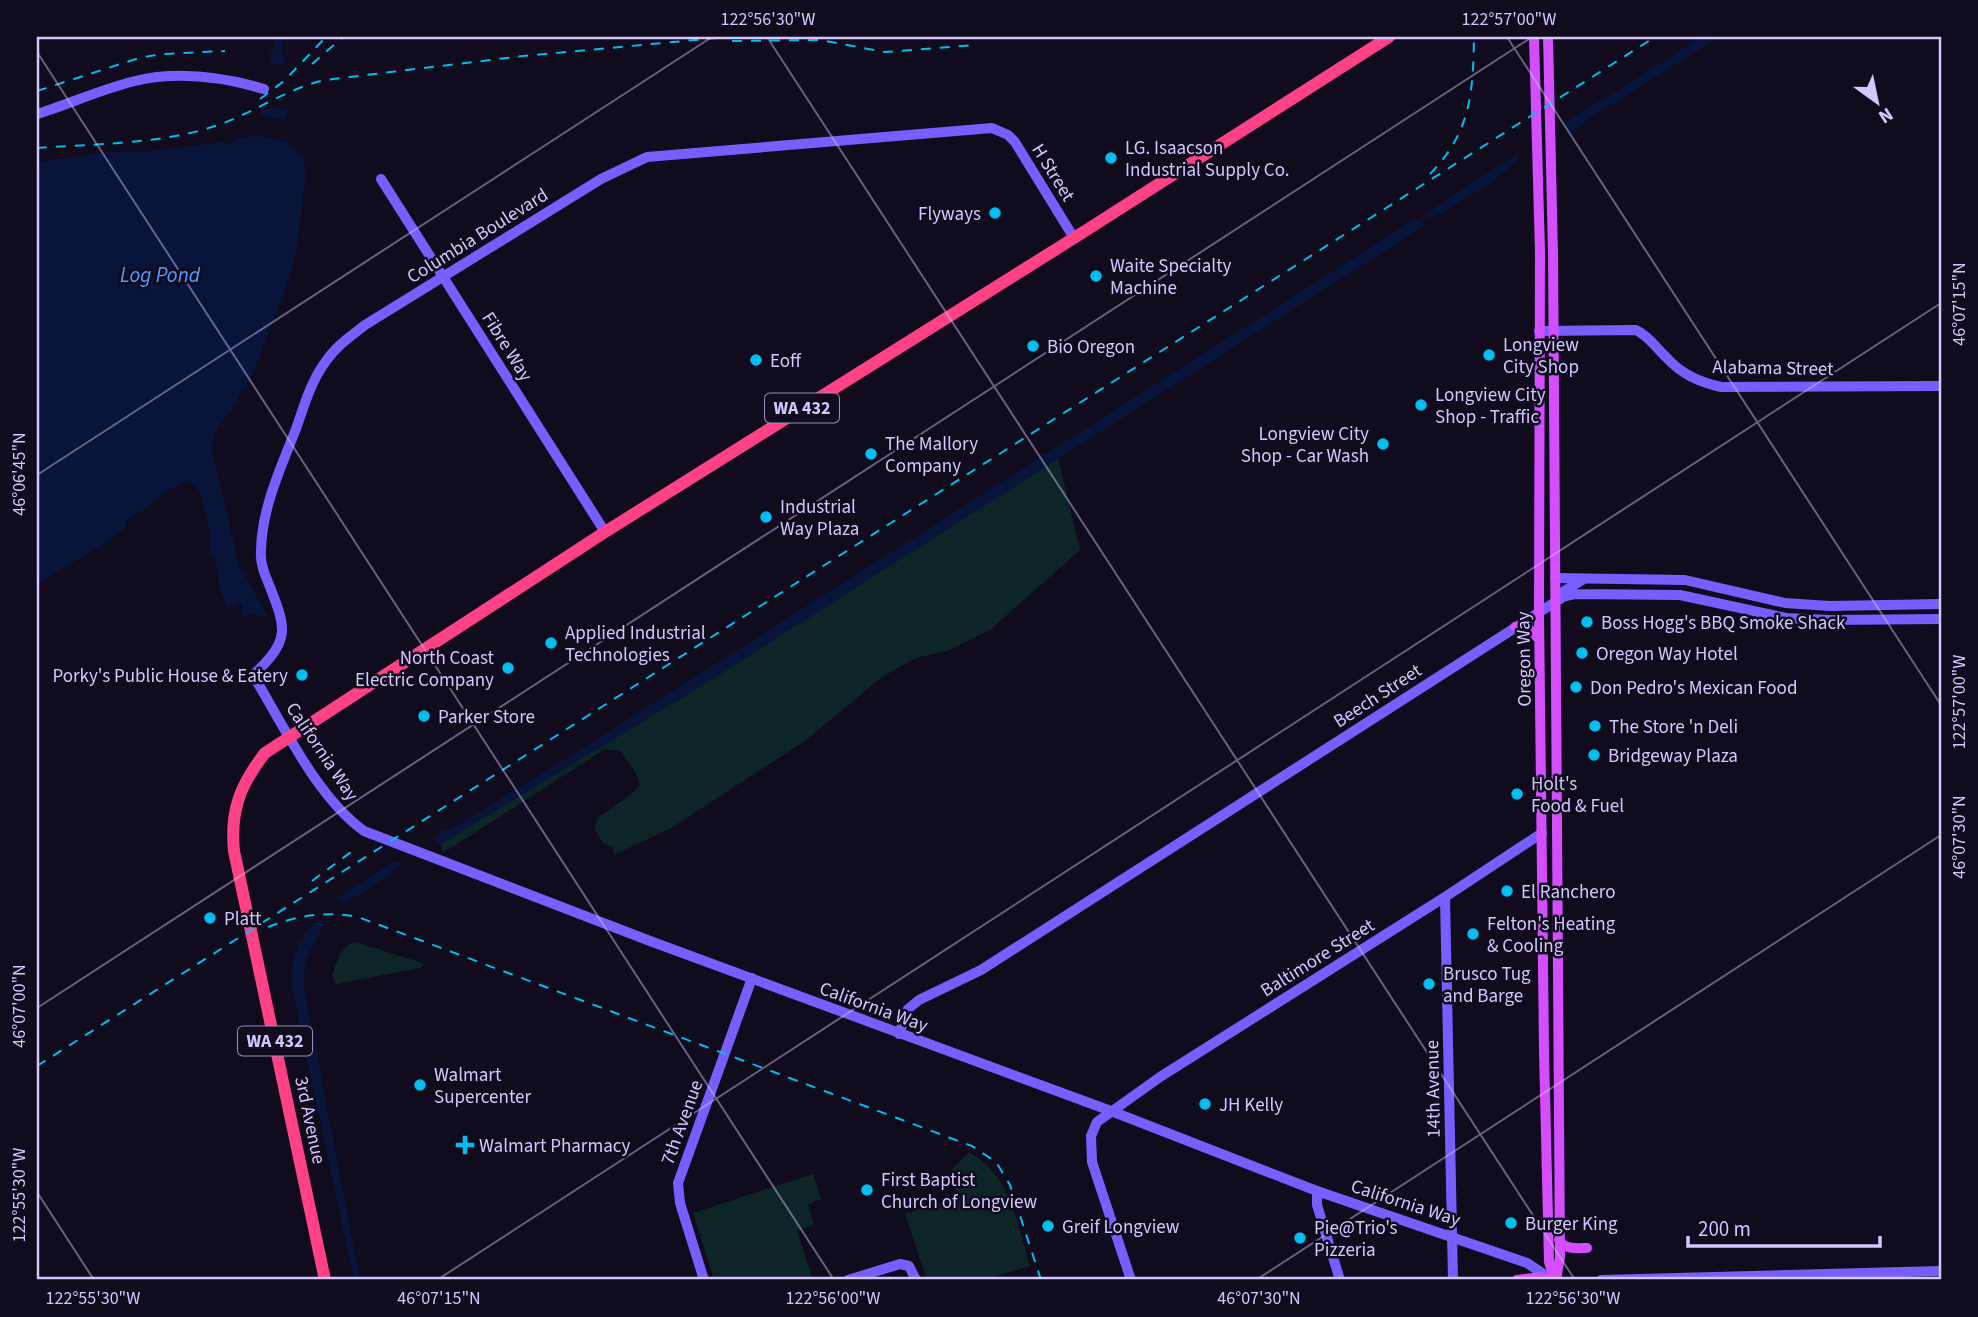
<svg xmlns="http://www.w3.org/2000/svg" width="1978" height="1317" viewBox="0 0 1978 1317" font-family="'Source Sans 3',sans-serif">
<style>
.green{fill:#0e2527}
.water{fill:#081439}
.lines{fill:none;stroke-linecap:round;stroke-linejoin:round}
.stream{stroke:#081439;stroke-width:2}
.secondary{stroke:#765eff;stroke-width:10}
.primary{stroke:#d24eff;stroke-width:10}
.highway{stroke:#ff4286;stroke-width:12}
.rail{stroke:#00bdf2;stroke-width:2;stroke-dasharray:10 9;stroke-linecap:butt}
.ticks{fill:none;stroke:#d4c7ff;stroke-width:2;stroke-opacity:0.45}
.poi-dot{fill:#00bdf2;stroke:#100b1d;stroke-width:2.5}
.labels{text-anchor:middle;stroke-width:5;stroke-linejoin:round;paint-order:stroke}
.shield{fill:#100b1d;stroke:#998fbb;stroke-width:2}
.shield-label{font-size:18px;font-weight:bold;fill:#d4c7ff}
.poi-label{font-size:19px;fill:#d4c7ff;stroke:#100b1d;text-anchor:start}
.street-label{font-size:19px;fill:#d4c7ff;stroke:#100b1d}
.water-label{font-size:21px;font-style:italic;fill:#559cff;stroke:#100b1d}
.neatline{fill:none;stroke:#d4c7ff;stroke-width:2.5}
.ticks-label{font-size:18px;text-anchor:middle;fill:#d4c7ff}
</style>
<rect width="100%" height="100%" fill="#100b1d"/>
<path class="green" d="M1058,458L1080,550L990,630L950,650L916,658L882,677L805,741L671,828L614,855L613,847L603,843L595,829L597,818L629,796L640,785C636,768 628,765 621,751L605,749L443,853L440,844L703,685Z
M355,942L423,963L424,965L420,968L336,984L332,975C337,962 340,947 355,942Z
M969,1152C1011,1175 1017,1223 1030,1266L982,1280H927L905,1214L957,1197L950,1171Z
M813,1174L821,1199L808,1204L814,1225L797,1231L813,1280H714L693,1213Z"/>
<path class="water" d="M283,37L282,51L286,60L281,64L274,65L271,62V53L261,49L273,51L275,38Z
M1700,37H1720L1590,118L1572,135L1565,128V122L1568,120L1646,73L1650,67L1660,64Z
M274,107L288,110L287,117L283,120L260,115L259,113Z
M264,136L287,142L303,157L306,173L297,247L290,276L250,382C241,389 241,391 237,400C228,421 216,421 212,449L239,565L268,616L262,617L254,613L246,617L241,615L243,606L241,603L228,609L220,590L216,562L210,551L209,529L200,492L188,480L162,494L144,510L127,520L123,530L104,544L37,584V162L109,152H144L222,142L230,145L239,137Z
M1517,154L1519,155C1514,173 1459,202 1442,213L1432,217L1430,214V210Z
M1415,219H1422L1424,226L703,685L457,834L440,844L434,842L441,828L447,830L454,827L567,758Z
M399,862L402,863L401,865C383,880 365,893 344,903L339,901L340,896L391,863Z
M318,919L324,924L305,961L304,986L360,1280H355L350,1262L291,985C292,958 297,938 318,919Z"/>
<g class="lines">
<path class="stream" d="M1420,220L1431,214"/>
<path class="secondary" d="M37,114C69,104 102,89 135,81C177,71 223,77 264,89
M381,179L605,532
M1074,238L1015,142L1008,135L992,128L647,157L601,179L365,325C351,336 336,346 326,361C311,381 304,406 296,429C281,467 261,510 261,552C260,562 264,573 268,582C286,628 292,639 253,675C284,726 316,796 364,831L650,941L1111,1111L1317,1191L1527,1263L1551,1279
M1539,331L1636,330C1650,337 1655,347 1666,357C1681,374 1699,382 1721,387L1941,386
M1555,578L1685,580L1785,603L1830,606L1941,604
M1557,599L1564,591L1584,579
M1445,897L1453,1280
M899,1034L908,1009L919,1000L981,970L1563,597L1575,594L1680,595L1786,618L1830,620L1941,619
M1317,1191V1205L1340,1280
M704,1280L680,1203L678,1183L752,978
M848,1280L900,1264L909,1266L916,1280
M1131,1280L1092,1162L1091,1136L1097,1122L1160,1077L1445,897L1542,833
M1601,1280L1941,1271"/>
<path class="primary" d="M1534,37L1540,252L1539,612L1544,1051L1549,1262L1555,1280
M1548,37L1553,254L1560,1257L1556,1280
M1515,627L1528,628L1539,639
M1559,1240C1565,1250 1577,1248 1587,1248
M1517,1280L1541,1277L1550,1280"/>
<path class="highway" d="M325,1280L234,851C230,811 240,785 265,753L605,532L1074,238L1389,37"/>
<path class="rail" d="M732,41L820,40L885,52L974,45
M312,64L343,37
M37,91L139,58L162,54L225,51
M260,99L284,81L326,37
M37,148C92,144 160,144 212,127C251,115 285,89 325,80L523,56L727,37
M1430,174C1471,132 1473,93 1474,37
M312,881L351,852
M268,927C298,915 327,911 358,917L972,1146L996,1162L1010,1185L1041,1280
M37,1066L1655,37"/>
</g>
<path class="ticks" d="M767,37L1575,1280M1507,37L1941,705M37,52L834,1280M37,475L712,37M37,1008L1532,37M37,1192L94,1280M437,1280L1941,303M1256,1280L1941,835"/>
<g class="poi-dot">
<circle cx="1111" cy="158" r="7"/>
<circle cx="995" cy="213" r="7"/>
<circle cx="1096" cy="276" r="7"/>
<circle cx="1033" cy="346" r="7"/>
<circle cx="1489" cy="355" r="7"/>
<circle cx="756" cy="360" r="7"/>
<circle cx="1421" cy="405" r="7"/>
<circle cx="1383" cy="444" r="7"/>
<circle cx="871" cy="454" r="7"/>
<circle cx="766" cy="517" r="7"/>
<circle cx="1587" cy="622" r="7"/>
<circle cx="551" cy="643" r="7"/>
<circle cx="1582" cy="653" r="7"/>
<circle cx="508" cy="668" r="7"/>
<circle cx="302" cy="675" r="7"/>
<circle cx="1576" cy="687" r="7"/>
<circle cx="424" cy="716" r="7"/>
<circle cx="1595" cy="726" r="7"/>
<circle cx="1594" cy="755" r="7"/>
<circle cx="1517" cy="794" r="7"/>
<circle cx="1507" cy="891" r="7"/>
<circle cx="210" cy="918" r="7"/>
<circle cx="1473" cy="934" r="7"/>
<circle cx="1429" cy="984" r="7"/>
<circle cx="420" cy="1085" r="7"/>
<circle cx="1205" cy="1104" r="7"/>
<path d="M461.5 1134.5h7v7h7v7h-7v7h-7v-7h-7v-7h7z"/>
<circle cx="867" cy="1190" r="7"/>
<circle cx="1511" cy="1223" r="7"/>
<circle cx="1048" cy="1226" r="7"/>
<circle cx="1300" cy="1238" r="7"/>
</g>
<g class="labels">
<g class="shield">
<rect x="765" y="393.5" width="74" height="29" rx="5"/>
<rect x="238" y="1026.5" width="74" height="29" rx="5"/>
</g>
<g class="shield-label">
<text x="802" y="414">WA 432</text>
<text x="275" y="1047">WA 432</text>
</g>
<g class="poi-label">
<text x="1125" y="154">LG. Isaacson<tspan x="1125" dy="22">Industrial Supply Co.</tspan></text>
<text x="981" y="220" text-anchor="end">Flyways</text>
<text x="1110" y="272">Waite Specialty<tspan x="1110" dy="22">Machine</tspan></text>
<text x="1503" y="351">Longview<tspan x="1503" dy="22">City Shop</tspan></text>
<text x="1047" y="353">Bio Oregon</text>
<text x="770" y="367">Eoff</text>
<text x="1435" y="401">Longview City<tspan x="1435" dy="22">Shop - Traffic</tspan></text>
<text x="1369" y="440" text-anchor="end">Longview City<tspan x="1369" dy="22">Shop - Car Wash</tspan></text>
<text x="885" y="450">The Mallory<tspan x="885" dy="22">Company</tspan></text>
<text x="780" y="513">Industrial<tspan x="780" dy="22">Way Plaza</tspan></text>
<text x="1601" y="629">Boss Hogg's BBQ Smoke Shack</text>
<text x="565" y="639">Applied Industrial<tspan x="565" dy="22">Technologies</tspan></text>
<text x="1596" y="660">Oregon Way Hotel</text>
<text x="494" y="664" text-anchor="end">North Coast<tspan x="494" dy="22">Electric Company</tspan></text>
<text x="288" y="682" text-anchor="end">Porky's Public House &amp; Eatery</text>
<text x="1590" y="694">Don Pedro's Mexican Food</text>
<text x="438" y="723">Parker Store</text>
<text x="1609" y="733">The Store 'n Deli</text>
<text x="1608" y="762">Bridgeway Plaza</text>
<text x="1531" y="790">Holt's<tspan x="1531" dy="22">Food &amp; Fuel</tspan></text>
<text x="1521" y="898">El Ranchero</text>
<text x="224" y="925">Platt</text>
<text x="1487" y="930">Felton's Heating<tspan x="1487" dy="22">&amp; Cooling</tspan></text>
<text x="1443" y="980">Brusco Tug<tspan x="1443" dy="22">and Barge</tspan></text>
<text x="434" y="1081">Walmart<tspan x="434" dy="22">Supercenter</tspan></text>
<text x="1219" y="1111">JH Kelly</text>
<text x="479" y="1152">Walmart Pharmacy</text>
<text x="881" y="1186">First Baptist<tspan x="881" dy="22">Church of Longview</tspan></text>
<text x="1525" y="1230">Burger King</text>
<text x="1062" y="1233">Greif Longview</text>
<text x="1314" y="1234">Pie@Trio's<tspan x="1314" dy="22">Pizzeria</tspan></text>
</g>
<g class="street-label">
<text transform="translate(1054 172) rotate(58)" y="7">H Street</text>
<text transform="translate(477 235) rotate(-32)" y="7">Columbia Boulevard</text>
<text transform="translate(508 346) rotate(58)" y="7">Fibre Way</text>
<text transform="translate(1773 367) rotate(1)" y="7">Alabama Street</text>
<text transform="translate(1523 659) rotate(-91)" y="7">Oregon Way</text>
<text transform="translate(1377 695) rotate(-33)" y="7">Beech Street</text>
<text transform="translate(323 751) rotate(56)" y="7">California Way</text>
<text transform="translate(1317 957) rotate(-32)" y="7">Baltimore Street</text>
<text transform="translate(874 1006) rotate(20)" y="7">California Way</text>
<text transform="translate(1432 1089) rotate(-91)" y="7">14th Avenue</text>
<text transform="translate(311 1120) rotate(78)" y="7">3rd Avenue</text>
<text transform="translate(681 1122) rotate(-70)" y="7">7th Avenue</text>
<text transform="translate(1406 1202) rotate(18)" y="7">California Way</text>
</g>
<g class="water-label">
<text x="160" y="282">Log Pond</text>
</g>
</g>
<rect width="1978" height="1317" fill="none" stroke="#100b1d" stroke-width="77"/>
<g transform="translate(1877 102) rotate(147)" stroke="#100b1d" stroke-width="5" paint-order="stroke">
<path d="M0-5L12 26L0 18L-12 26Z" fill="#d4c7ff"/>
<text y="-10" font-size="19" font-weight="bold" text-anchor="middle" fill="#d4c7ff">N</text>
</g>
<path d="M1688 1236v10h192v-10" fill="none" stroke="#d4c7ff" stroke-width="3.5"/>
<text x="1698" y="1236" font-size="21" fill="#d4c7ff" stroke="#100b1d" stroke-width="5" paint-order="stroke">200 m</text>
<rect x="38" y="38" width="1902" height="1240" class="neatline"/>
<g class="ticks-label">
<text x="768" y="25">122°56'30"W</text>
<text x="1509" y="25">122°57'00"W</text>
<text transform="translate(1959 304) rotate(-90)" y="6">46°07'15"N</text>
<text transform="translate(19 474) rotate(-90)" y="6">46°06'45"N</text>
<text transform="translate(1959 702) rotate(-90)" y="6">122°57'00"W</text>
<text transform="translate(1959 837) rotate(-90)" y="6">46°07'30"N</text>
<text transform="translate(19 1006) rotate(-90)" y="6">46°07'00"N</text>
<text transform="translate(19 1195) rotate(-90)" y="6">122°55'30"W</text>
<text x="93" y="1304">122°55'30"W</text>
<text x="439" y="1304">46°07'15"N</text>
<text x="833" y="1304">122°56'00"W</text>
<text x="1259" y="1304">46°07'30"N</text>
<text x="1573" y="1304">122°56'30"W</text>
</g>
</svg>
